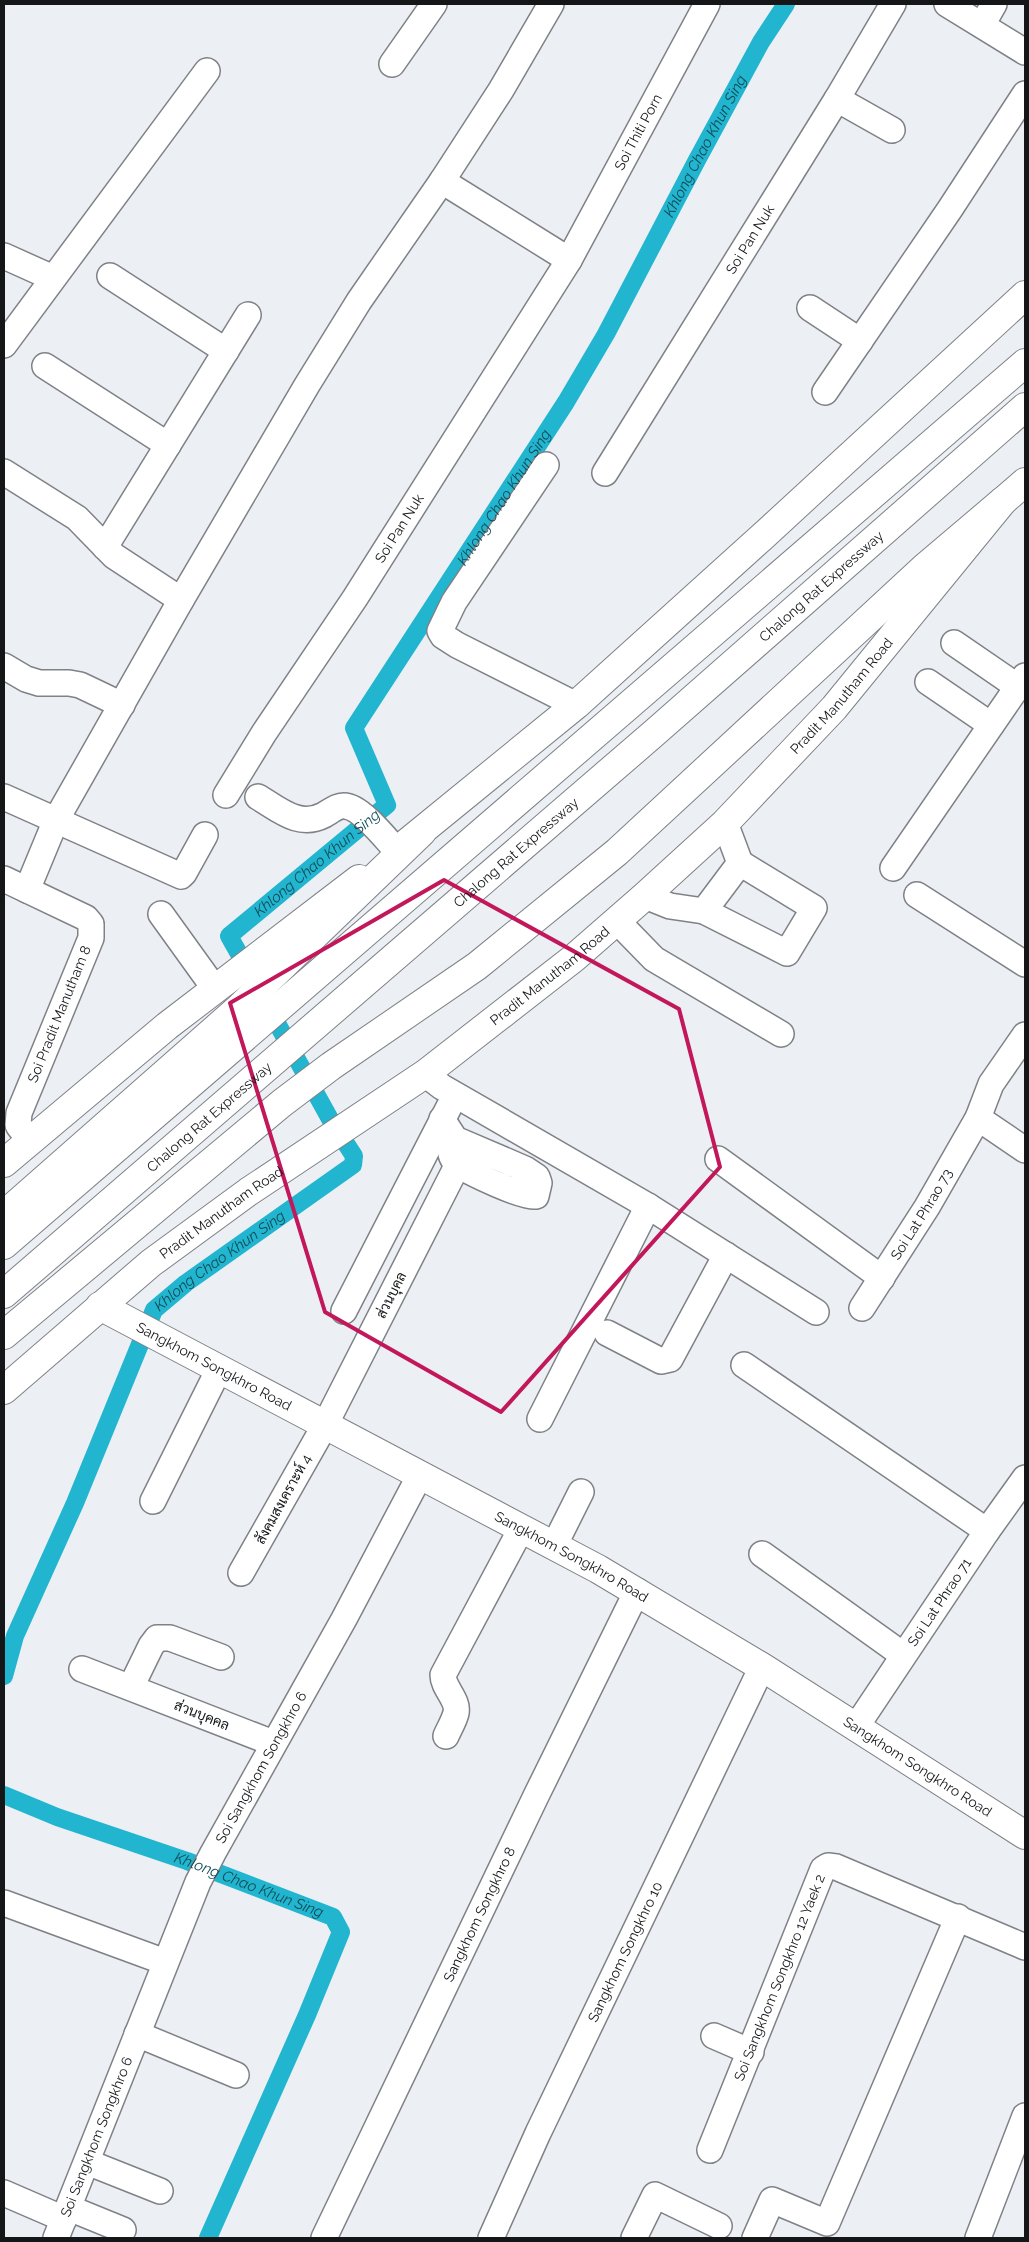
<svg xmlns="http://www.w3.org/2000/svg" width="1029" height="2242" viewBox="0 0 1029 2242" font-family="Raleway,Sarabun,sans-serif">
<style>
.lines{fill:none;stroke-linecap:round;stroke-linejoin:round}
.canal{stroke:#22b5d0;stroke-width:18}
.minor-casing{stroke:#7e8286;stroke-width:28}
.major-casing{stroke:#7e8286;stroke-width:30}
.highway-casing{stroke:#7e8286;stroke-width:30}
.minor{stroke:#fff;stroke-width:25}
.major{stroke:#fff;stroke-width:28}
.highway{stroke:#fff;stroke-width:28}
.marked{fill:none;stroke:#c2185b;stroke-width:4;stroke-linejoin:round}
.labels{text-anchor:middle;stroke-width:4;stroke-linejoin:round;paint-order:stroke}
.street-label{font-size:14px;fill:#141618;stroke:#fff}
.water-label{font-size:15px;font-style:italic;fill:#124c57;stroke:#fff}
</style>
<rect width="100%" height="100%" fill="#ecf0f5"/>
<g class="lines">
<g class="canal">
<path id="s1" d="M251,975L229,936L387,805L354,728L566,402L606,334L697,160L761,42L786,4"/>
<path id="s2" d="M4,1676L15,1636L75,1503L154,1310L186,1283L353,1165L354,1156L330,1119L268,1007"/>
<path id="s3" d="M4,1795L57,1817L187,1861L333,1917L341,1932L307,2015L208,2238"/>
</g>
<g class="minor-casing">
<g id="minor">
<path d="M947,4L1025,52"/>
<path d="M982,25L994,4"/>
<path d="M392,64L434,4"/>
<path d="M837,99L892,130"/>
<path d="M442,181L569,260"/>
<path d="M4,256L53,278"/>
<path d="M110,276L226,351"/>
<path d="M810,308L860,341"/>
<path d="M4,345L207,71"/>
<path d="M45,366L168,445"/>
<path d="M825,392L950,209L1025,94"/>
<path d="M546,465L454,602L440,631L443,636L457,645L576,705"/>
<path d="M4,472L77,518L114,556L181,600"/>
<path id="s4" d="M605,473L837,99L893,4"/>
<path d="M105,547L248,315"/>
<path d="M954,643L1018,687"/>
<path d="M4,666L26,679L39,683H69L80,685L122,705"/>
<path d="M928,682L991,725"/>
<path id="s5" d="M226,795L264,733L355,598L569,260L707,4"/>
<path d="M4,797L181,876L184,873L205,835"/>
<path d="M258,797C280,810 299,828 324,815C331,811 338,805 345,806C361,807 386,839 397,851"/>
<path d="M893,868L1025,676"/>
<path d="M4,879L86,918L91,924V938L19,1113L18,1125L30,1141"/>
<path d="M27,890L56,820L181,600L307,385L359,301L442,181L501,90L551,4"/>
<path d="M917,895L1025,964"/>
<path d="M645,896L670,906L704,911L740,863L725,823"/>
<path d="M704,911L787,953L814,908L740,863"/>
<path d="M161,914L215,989"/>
<path d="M617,921L654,959L781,1034"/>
<path d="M425,1074L442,1087L648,1206L816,1312"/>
<path d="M978,1118L1025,1150"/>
<path d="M442,1119L455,1139L525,1169L537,1177L539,1183L536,1196C525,1199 468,1172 457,1164C454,1161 452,1158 451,1154L455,1139"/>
<path d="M718,1159L882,1278"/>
<path id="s6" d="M862,1308L927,1207L978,1118L991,1084L1025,1035"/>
<path d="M344,1311L449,1107"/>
<path d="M607,1333L661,1361L670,1359L726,1255"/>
<path d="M744,1365L987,1531"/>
<path d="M540,1419L648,1206"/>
<path d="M153,1501L219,1369"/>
<path d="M554,1546L581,1492"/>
<path d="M762,1554L903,1655"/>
<path d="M241,1573L325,1425L458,1164"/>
<path d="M82,1669L273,1743"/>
<path d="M131,1687L151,1646L157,1638H170L221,1657"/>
<path id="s7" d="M856,1727L987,1531L1025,1478"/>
<path d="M446,1736C449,1729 454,1721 456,1713C459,1700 443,1688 443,1675L521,1529"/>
<path d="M4,1903L165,1962"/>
<path d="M137,2034L236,2075"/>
<path d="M714,2036L751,2052"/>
<path id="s8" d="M710,2150L823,1869L828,1866L836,1867L1025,1947"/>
<path d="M87,2162L160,2191"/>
<path d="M4,2193L64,2219"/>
<path d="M69,2208L123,2230"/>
<path id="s9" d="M56,2238L198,1882L213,1853L344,1619L420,1475"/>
<path id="s10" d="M324,2238L536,1796L637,1591"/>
<path id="s11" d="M491,2238L538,2133L762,1667"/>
<path d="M634,2238L655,2195L719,2226"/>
<path d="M755,2238L772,2200L827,2223L958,1917"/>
<path d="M978,2238L1025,2116"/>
</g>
</g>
<g class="major-casing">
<g id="major">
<path d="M403,846L576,705L762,537L1025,295"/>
<path d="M4,1163L167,1026L359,879"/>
<path id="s12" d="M100,1306L598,1569L762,1667L1025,1835"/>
<path id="s13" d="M4,1390L151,1263L248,1192L425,1074L574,958L645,896L725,823L834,708L1003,501L1025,482"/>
</g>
</g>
<g class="highway-casing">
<g id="highway">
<path d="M4,1215L238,1009L422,832"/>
<path d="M4,1245L1025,363"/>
<path id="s14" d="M4,1294L653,734L1025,407"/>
<path d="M4,1335L282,1103L331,1066L477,966L617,852L924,568L1003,501"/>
</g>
</g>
<use href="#minor" class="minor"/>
<use href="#major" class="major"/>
<use href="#highway" class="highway"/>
</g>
<path class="marked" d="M444,880L679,1009L720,1167L501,1412L325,1312L230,1003Z"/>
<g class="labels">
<g class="street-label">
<text dy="5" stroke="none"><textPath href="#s5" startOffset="781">Soi Thiti Porn</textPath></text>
<text dy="5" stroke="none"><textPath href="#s4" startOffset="275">Soi Pan Nuk</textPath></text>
<text dy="5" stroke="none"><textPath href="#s5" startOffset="318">Soi Pan Nuk</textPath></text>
<text dy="5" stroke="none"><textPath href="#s14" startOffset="1081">Chalong Rat Expressway</textPath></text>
<text dy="5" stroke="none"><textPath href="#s13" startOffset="1091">Pradit Manutham Road</textPath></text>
<text dy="5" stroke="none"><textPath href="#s14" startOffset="676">Chalong Rat Expressway</textPath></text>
<text dy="5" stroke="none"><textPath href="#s13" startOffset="686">Pradit Manutham Road</textPath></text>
<text transform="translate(59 1014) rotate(-68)" y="5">Soi Pradit Manutham 8</text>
<text dy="5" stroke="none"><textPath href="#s14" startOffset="271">Chalong Rat Expressway</textPath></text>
<text dy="5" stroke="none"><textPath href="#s13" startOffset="281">Pradit Manutham Road</textPath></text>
<text dy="5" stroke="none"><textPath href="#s6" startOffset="111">Soi Lat Phrao 73</textPath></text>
<text transform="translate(391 1295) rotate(-63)" y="5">ส่วนบุคล</text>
<text dy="5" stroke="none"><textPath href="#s12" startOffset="129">Sangkhom Songkhro Road</textPath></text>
<text transform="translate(283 1499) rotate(-61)" y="5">สังคมสงเคราะห์ 4</text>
<text dy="5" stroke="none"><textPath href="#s12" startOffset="534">Sangkhom Songkhro Road</textPath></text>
<text dy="5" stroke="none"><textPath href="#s7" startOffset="150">Soi Lat Phrao 71</textPath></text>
<text transform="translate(202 1715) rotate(22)" y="5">ส่วนบุคคล</text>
<text dy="5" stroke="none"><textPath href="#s12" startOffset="939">Sangkhom Songkhro Road</textPath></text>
<text dy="5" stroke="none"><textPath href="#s9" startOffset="514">Soi Sangkhom Songkhro 6</textPath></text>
<text dy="5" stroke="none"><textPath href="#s10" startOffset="359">Sangkhom Songkhro 8</textPath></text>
<text dy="5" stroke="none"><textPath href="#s11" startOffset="316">Sangkhom Songkhro 10</textPath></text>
<text dy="5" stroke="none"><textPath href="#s8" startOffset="186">Soi Sangkhom Songkhro 12 Yaek 2</textPath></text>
<text dy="5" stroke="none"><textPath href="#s9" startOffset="109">Soi Sangkhom Songkhro 6</textPath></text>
</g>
<g class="water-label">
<text dy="5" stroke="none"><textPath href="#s1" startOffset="1014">Khlong Chao Khun Sing</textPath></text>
<text dy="5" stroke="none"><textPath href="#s1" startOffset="609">Khlong Chao Khun Sing</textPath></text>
<text dy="5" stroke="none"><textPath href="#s1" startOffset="159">Khlong Chao Khun Sing</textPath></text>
<text dy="5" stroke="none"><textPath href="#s2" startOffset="478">Khlong Chao Khun Sing</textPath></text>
<text dy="5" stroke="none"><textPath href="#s3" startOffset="261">Khlong Chao Khun Sing</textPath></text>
</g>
</g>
<rect width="1029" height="2242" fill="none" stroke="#141618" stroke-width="10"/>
</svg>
